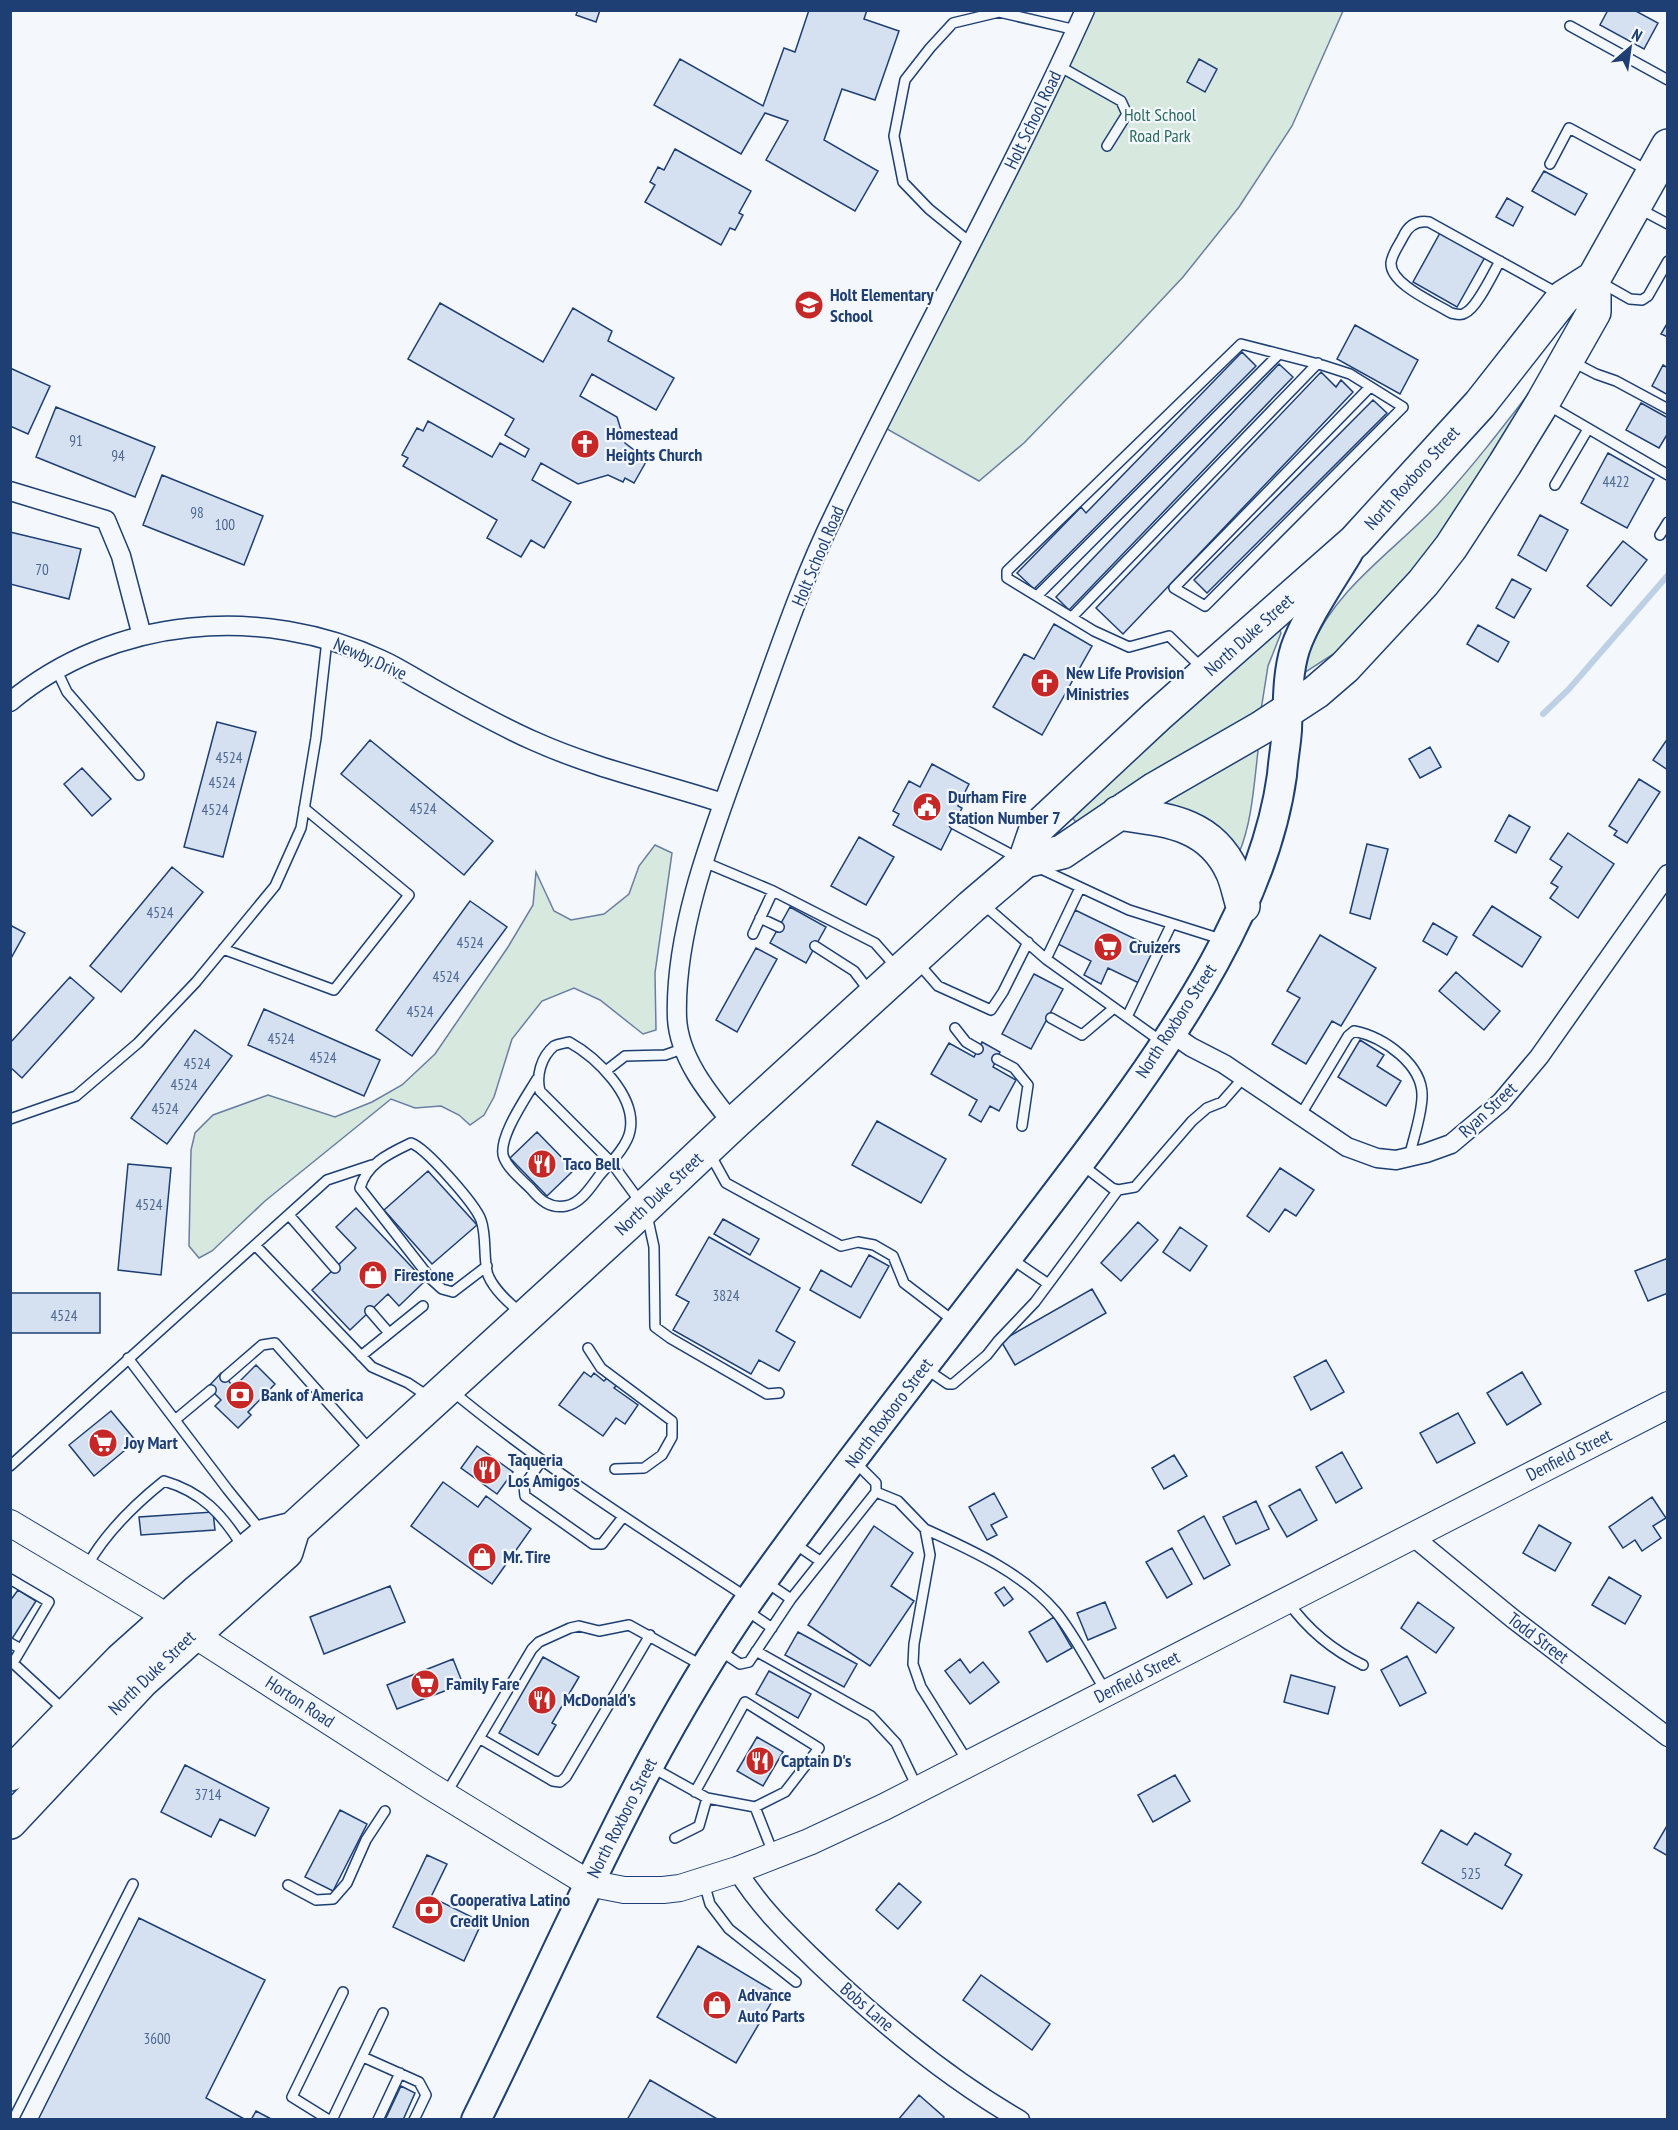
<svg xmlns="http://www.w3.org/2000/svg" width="1678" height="2130" viewBox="0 0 1678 2130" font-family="'PT Sans Narrow',sans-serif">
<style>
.green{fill:#d7e8df;stroke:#687fa3;stroke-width:1.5}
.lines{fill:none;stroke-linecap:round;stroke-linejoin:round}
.stream{stroke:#bed0e5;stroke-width:6}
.building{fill:#d5e0f0;stroke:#1d3f73;stroke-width:1.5}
.lane-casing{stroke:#1d3f73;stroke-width:12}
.street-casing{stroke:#1d3f73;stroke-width:21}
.secondary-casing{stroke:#1d3f73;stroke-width:28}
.primary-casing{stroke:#1d3f73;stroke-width:32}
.highway-casing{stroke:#1d3f73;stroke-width:36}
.lane{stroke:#f4f7fb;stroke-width:9}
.street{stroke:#f4f7fb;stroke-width:18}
.secondary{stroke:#f4f7fb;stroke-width:26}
.primary{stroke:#f4f7fb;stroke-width:28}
.highway{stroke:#f4f7fb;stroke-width:33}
.labels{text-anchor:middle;stroke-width:4.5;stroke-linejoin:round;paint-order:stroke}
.number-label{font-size:15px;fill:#4b6792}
.park-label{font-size:18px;fill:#2c6c60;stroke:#f4f7fb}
.street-label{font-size:18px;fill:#1d3f73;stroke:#f4f7fb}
.poi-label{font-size:18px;font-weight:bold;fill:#1d3f73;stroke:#f4f7fb;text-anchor:start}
</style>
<rect width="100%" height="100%" fill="#f4f7fb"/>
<path class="green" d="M1092,11H1343L1292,126L1239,207L1183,277L1123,341L1024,443L979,481L887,429Z
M1533,388L1457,518L1356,636L1332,655L1304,673C1303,665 1307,656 1311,648C1337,586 1396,550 1440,502C1473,466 1503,427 1533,388Z
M1279,629L1281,633L1268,666L1261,710L1077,824L1070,814Z
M1256,748L1258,751C1254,784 1252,822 1239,853L1166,804L1167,802Z
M655,845L672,853L655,973L656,1030L643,1034L600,1000L574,988L542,1001L512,1039L494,1097L484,1115L470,1125L459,1115L441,1106L415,1108L391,1099L265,1201L212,1251L199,1258L189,1246L191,1150L195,1133L213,1115L268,1095L335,1117L372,1102L402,1085L435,1054L508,947L533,905L536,872L554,911L571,920L604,914L629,894L639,866Z"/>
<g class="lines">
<path class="stream" d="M1543,714L1569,689L1668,575"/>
</g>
<path class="building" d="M578,10H600L596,22L576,15Z
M809,10H867L864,19L899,31L875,100L842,89L824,140L878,171L855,211L766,160L788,121L765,113L741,154L654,105L680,59L763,106L784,48L795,52Z
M1608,10H1634L1658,23L1644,49L1600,25Z
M1199,59L1217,69L1205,92L1187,82Z
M675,149L751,191L739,213L743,215L735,230L730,228L721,245L645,202L655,185L650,182L658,167L664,170Z
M1544,171L1587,194L1575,215L1532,191Z
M1507,198L1523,207L1513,226L1496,217Z
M1440,233L1485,257L1457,307L1413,282Z
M440,303L543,362L573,308L612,331L608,341L674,378L656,410L592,374L580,396L617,417L625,443L647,460L634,483L625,478L623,482L608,475L578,484L541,463L532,480L571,502L544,548L531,540L521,557L487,538L497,520L403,466L408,458L402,455L417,428L423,431L428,421L492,457L500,443L525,457L529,449L505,435L514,419L408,359Z
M1668,322V337L1661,334Z
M1355,325L1418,360L1400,394L1337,359Z
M1242,352L1256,366L1034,589L1017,573L1081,507L1086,513Z
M1279,364L1293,377L1069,610L1056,597Z
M1663,365L1668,368V395L1652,386Z
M10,368L50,386L28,434L10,426Z
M1321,372L1336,387L1341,380L1353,392L1123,634L1096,608Z
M1373,400L1387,413L1207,593L1194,580Z
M1641,403L1668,418V433L1659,448L1626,430Z
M56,407L155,447L135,497L36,457Z
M1608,453L1654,479L1627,528L1581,503Z
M162,475L263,516L244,565L143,525Z
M1540,515L1568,530L1546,571L1518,555Z
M10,532L81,549L69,599L10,584Z
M1623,541L1647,560L1611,606L1587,586Z
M1512,579L1531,589L1514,618L1496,608Z
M1054,624L1092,646L1042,735L993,707L1024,654L1034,659Z
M1478,625L1509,642L1498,662L1467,644Z
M217,722L256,732L223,857L184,847Z
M1668,738V770L1653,760Z
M370,740L493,841L464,875L341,774Z
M1430,747L1441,767L1420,778L1409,759Z
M932,764L969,784L958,806L962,808L941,850L893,825L899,814L893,811L909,781L920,787Z
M82,768L111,799L92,816L64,784Z
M1639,779L1660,792L1627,843L1614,835L1617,831L1609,826Z
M1509,815L1530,827L1516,853L1495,841Z
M1568,833L1614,864L1578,918L1550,898L1558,887L1551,883L1562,867L1550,859Z
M859,837L894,857L866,905L831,886Z
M1367,844L1388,849L1370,919L1350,913Z
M172,867L203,892L121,992L90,966Z
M470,901L507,927L412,1056L376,1030Z
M1492,906L1541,937L1522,967L1473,935Z
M790,907L826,927L806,963L770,943Z
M1075,910L1158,950L1141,984L1108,968L1101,984L1084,975L1091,961L1058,944Z
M1433,923L1457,937L1447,955L1423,941Z
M10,925L25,933L10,960Z
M1320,935L1376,968L1341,1026L1332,1021L1306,1064L1272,1044L1300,998L1287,991Z
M756,948L777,959L737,1032L716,1020Z
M1456,972L1500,1011L1484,1030L1439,991Z
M1034,974L1063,989L1031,1049L1002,1034Z
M70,977L94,998L22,1078L10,1067V1043Z
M264,1009L380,1060L364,1096L248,1045Z
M195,1030L232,1056L167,1144L131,1118Z
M1360,1040L1384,1055L1377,1066L1401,1081L1386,1106L1338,1077Z
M982,1042L1000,1052L993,1067L1016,1080L999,1111L990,1106L981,1122L969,1115L977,1100L931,1074L949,1043L974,1057Z
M877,1121L946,1159L921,1203L852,1165Z
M537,1132L574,1170L547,1196L510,1158Z
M128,1164L171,1168L161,1275L118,1270Z
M1280,1168L1314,1190L1296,1216L1285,1209L1269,1232L1247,1216Z
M428,1171L477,1225L432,1264L384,1210Z
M356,1208L425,1281L399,1306L388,1294L350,1330L312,1290L356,1248L336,1227Z
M723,1219L759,1239L750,1255L714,1234Z
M1138,1222L1158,1240L1121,1281L1101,1263Z
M1180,1227L1207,1246L1190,1271L1163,1252Z
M709,1237L800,1288L776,1331L795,1342L779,1371L759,1360L751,1374L673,1330L689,1302L676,1295Z
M869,1255L889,1266L860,1318L810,1290L821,1270L851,1287Z
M1668,1258V1293L1648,1301L1635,1271Z
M1092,1289L1106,1313L1015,1365L1001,1341Z
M10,1293H100V1333H10Z
M1326,1360L1344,1392L1311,1410L1294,1377Z
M256,1365L275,1384L248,1412L251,1415L238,1428L215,1406L221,1400L208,1387L221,1373L234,1387Z
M584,1372L591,1377L594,1373L604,1381L607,1378L617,1385L614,1388L638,1405L625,1424L616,1418L603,1436L559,1405Z
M1522,1372L1541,1404L1507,1425L1487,1393Z
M111,1411L136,1441L94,1476L69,1445Z
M1458,1413L1475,1443L1437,1463L1420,1433Z
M477,1446L513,1472L497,1494L461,1468Z
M1342,1452L1362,1488L1336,1503L1316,1467Z
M1174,1455L1187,1476L1164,1489L1152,1468Z
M443,1482L478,1507L486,1496L531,1529L492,1584L411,1526Z
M1300,1489L1317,1520L1287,1537L1269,1506Z
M994,1493L1007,1517L991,1525L997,1535L987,1540L969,1507Z
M1652,1497L1666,1518L1653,1526L1661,1538L1642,1551L1635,1540L1623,1548L1609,1527Z
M1256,1501L1269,1529L1236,1544L1223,1517Z
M213,1512L215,1530L141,1535L139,1517Z
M1204,1516L1230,1565L1204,1579L1178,1531Z
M1539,1525L1571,1543L1555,1571L1523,1553Z
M874,1526L913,1553L891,1586L914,1601L870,1666L808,1625Z
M1172,1548L1192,1584L1167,1598L1146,1562Z
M1609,1577L1641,1596L1625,1624L1592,1605Z
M390,1586L405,1622L324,1654L310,1617Z
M1004,1587L1013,1599L1004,1606L995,1593Z
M18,1590L36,1601L10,1642V1601Z
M1105,1602L1116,1628L1088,1640L1077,1613Z
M1418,1602L1454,1628L1436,1653L1401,1628Z
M1054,1617L1072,1648L1047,1662L1029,1632Z
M798,1632L857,1664L844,1687L785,1655Z
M1407,1656L1426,1693L1400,1706L1381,1670Z
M543,1657L579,1677L552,1723L556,1725L538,1755L499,1733Z
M453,1659L463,1684L397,1709L387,1685Z
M960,1659L970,1673L983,1662L999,1682L970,1704L945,1671Z
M769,1671L811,1694L798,1718L756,1694Z
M1291,1675L1335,1687L1328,1714L1284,1702Z
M757,1737L783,1752L763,1786L737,1771Z
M185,1765L269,1808L255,1836L220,1819L211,1837L161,1812Z
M1175,1775L1190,1801L1153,1822L1138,1795Z
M340,1810L367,1824L333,1891L305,1877Z
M1668,1824V1856L1654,1848Z
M1441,1830L1467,1845L1475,1833L1511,1854L1505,1865L1522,1875L1502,1909L1422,1863Z
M427,1855L447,1864L431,1897L482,1922L464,1961L393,1927Z
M899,1883L921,1902L898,1929L876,1910Z
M139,1918L265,1980L206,2098L246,2120H38Z
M698,1946L777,1993L736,2063L657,2017Z
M981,1975L1050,2024L1032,2050L963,2000Z
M650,2080L719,2120H627Z
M401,2086L415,2093L403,2120H385Z
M919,2095L944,2117L942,2120H898Z
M256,2111L273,2120H251Z"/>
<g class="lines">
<g class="lane-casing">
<path id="lane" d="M1570,26L1668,80
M1059,66L1121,101L1127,114L1107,146
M1550,164L1569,128L1647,170
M1638,208L1668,224
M972,244L929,209L903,182L894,136L905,80L930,48L953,23L999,12L1076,30
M1500,261C1493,273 1477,308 1465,313C1461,316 1456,314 1451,313C1435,303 1390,284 1391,263C1392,254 1399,245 1403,237C1408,226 1416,220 1429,222L1559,294
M1600,282L1630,299L1642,300L1648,296L1668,261
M1573,362L1596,374L1616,381L1668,409
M1548,405L1668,475
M1555,485L1588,429
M1660,535L1668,522
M1037,596L1279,354
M1072,617L1318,363
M1203,669L1169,636L1129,647L1094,631L1007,578V571L1241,344L1322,365L1350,374L1403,407L1205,606L1174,588L1370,387
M57,671L67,692L139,775
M954,824L1018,858
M704,862L773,891L875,943L897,968
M1039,868L1129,910L1224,940
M983,904L1046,959L1162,1042
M760,918L779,927
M753,934L773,891
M815,946L854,971L870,992
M223,949L334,990L409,895L304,808
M1046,959L1080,888
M918,963L938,986L991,1010L1003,992L1028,942
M1127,1017L1171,925
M1051,1018L1082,1035L1114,1008
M955,1028L966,1042L978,1049
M997,1059L1014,1068L1028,1085L1022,1126
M607,1070L625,1056L665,1055L685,1048
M537,1079C527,1096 496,1140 504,1158C509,1170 522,1180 531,1189C540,1200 550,1209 566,1206C581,1203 590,1188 599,1176C609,1164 627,1147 630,1131C637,1096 596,1057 569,1042C565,1043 558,1044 554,1046C541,1057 536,1076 540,1091L611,1162L641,1203
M1300,1116L1348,1036L1354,1031C1384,1037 1424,1065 1422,1098C1421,1118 1413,1139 1409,1158
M10,1119L76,1096L138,1043L196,982L275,886L301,828L316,738L327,640
M710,1154L726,1183L841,1246L858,1242L874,1245L893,1256L904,1283L955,1322
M1081,1164L1112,1188L1118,1190L1135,1187L1192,1121L1207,1108L1222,1102L1244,1077
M289,1215L335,1268
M647,1215L654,1247L655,1327L670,1338L767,1394L779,1393
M255,1245L372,1367L408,1383L429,1397
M1010,1258L1047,1283
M487,1266L453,1292L442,1289L431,1279L360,1188C367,1163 390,1153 411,1143C426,1148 475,1204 481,1220C487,1236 483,1261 488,1275C494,1290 509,1303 521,1313
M370,1311L389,1333
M588,1348L601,1368L672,1421V1437L662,1455L644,1468L615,1469
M361,1356L423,1306
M128,1358L228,1490L262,1532
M926,1369L948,1384H953L987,1355L998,1341L1035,1302L1118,1190
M225,1377L262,1345L275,1343L371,1451
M452,1391C545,1468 647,1532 748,1598
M175,1420L211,1390
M542,1460L524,1486L525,1496L593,1544H602L623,1517
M10,1466L327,1180L372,1165
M876,1492L898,1501L925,1529L930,1555L914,1644L913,1664L921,1687L968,1762
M925,1529C971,1550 1023,1573 1056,1612C1074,1634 1090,1666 1105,1690
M795,1544L820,1561
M87,1566C106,1532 134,1505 164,1481C202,1492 222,1514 242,1546
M10,1579L49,1602L13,1663L65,1711
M766,1582L791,1599L876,1492V1483L856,1463
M1288,1602C1308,1630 1332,1650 1363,1665
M746,1610L772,1628
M10,1643L21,1649
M719,1650L740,1664L749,1662L791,1599
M756,1651L871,1716L896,1743L917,1787
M479,1738L553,1781L560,1782L566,1777L650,1635
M653,1768L707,1798L755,1807L773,1853
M695,1792L745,1702L819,1748L785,1792L755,1807
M446,1794L532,1649L539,1642L570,1628L579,1626L599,1631L629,1625L703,1666
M675,1838L699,1826L707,1798
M704,1883L710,1904L729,1929L796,1982
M288,1885L316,1900L333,1899L347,1883L366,1840L385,1811
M363,2057L419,2082L426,2095L414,2120
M13,2120L133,1884
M329,2120L292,2097L343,1992
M332,2120L383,2013
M378,2120L400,2073"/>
</g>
<g class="street-casing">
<path id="street" d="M10,491L106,520L121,556L142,636
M10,702C113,616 262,604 382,660C398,667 414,678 429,686C464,706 498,725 534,741C594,768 661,783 723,803
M1171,1033L1191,1047L1224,1064L1347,1147L1377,1158L1396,1160L1426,1153L1451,1144L1501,1102L1539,1057L1668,874
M733,1124C709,1094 679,1058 677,1018C674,929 714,829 744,746C773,668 798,588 835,513C916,344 1008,181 1085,10
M1411,1535L1512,1618L1668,1737
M737,1870C759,1907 790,1936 821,1966C882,2024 947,2078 1020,2120"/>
</g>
<g class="secondary-casing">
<path id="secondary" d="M10,1523L151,1607L430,1786L588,1883L624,1890H663L680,1888L737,1870L809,1842L884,1807L1668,1405"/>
</g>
<g class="primary-casing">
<path id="primary" d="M476,2120C564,1943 638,1759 752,1596C845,1465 946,1339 1043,1211C1104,1131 1166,1050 1214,963C1246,905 1273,841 1282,775C1283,760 1286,745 1287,730C1288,703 1287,675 1295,649C1305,619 1331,581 1348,553"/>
</g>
<g class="highway-casing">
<path id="highway" d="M1118,813C1165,820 1209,822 1232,871C1237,881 1239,894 1243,906
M1025,861L1036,829L1157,716L1355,541L1480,404L1564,297L1594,278L1668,146
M10,1774L121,1660L196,1593L265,1536L293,1529L628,1223L733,1124L971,907L1025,861L1062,852L1155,789L1261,728L1316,692L1345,667L1423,583L1451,547L1505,464L1543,402L1594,312V278
M10,1822L142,1681L286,1552L293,1529"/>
</g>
<use href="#lane" class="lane"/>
<use href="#street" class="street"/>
<use href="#secondary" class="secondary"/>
<use href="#primary" class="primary"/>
<use href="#highway" class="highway"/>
</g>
<defs>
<g id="school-disc" transform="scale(1.5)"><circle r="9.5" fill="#c62828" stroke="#f4f7fb"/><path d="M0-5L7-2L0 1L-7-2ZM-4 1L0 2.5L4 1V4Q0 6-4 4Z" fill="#fff"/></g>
<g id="church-disc" transform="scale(1.5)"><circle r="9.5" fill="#c62828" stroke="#f4f7fb"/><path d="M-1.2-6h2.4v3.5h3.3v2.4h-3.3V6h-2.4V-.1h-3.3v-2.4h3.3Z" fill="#fff"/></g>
<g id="civic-disc" transform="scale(1.5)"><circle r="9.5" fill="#c62828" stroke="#f4f7fb"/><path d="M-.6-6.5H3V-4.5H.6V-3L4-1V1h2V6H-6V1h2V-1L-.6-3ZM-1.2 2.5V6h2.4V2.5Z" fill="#fff"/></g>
<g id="supermarket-disc" transform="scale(1.5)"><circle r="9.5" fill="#c62828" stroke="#f4f7fb"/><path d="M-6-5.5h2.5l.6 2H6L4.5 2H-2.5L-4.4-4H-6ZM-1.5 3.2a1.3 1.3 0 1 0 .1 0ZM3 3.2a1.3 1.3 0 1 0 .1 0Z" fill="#fff"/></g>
<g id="restaurant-disc" transform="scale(1.5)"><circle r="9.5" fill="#c62828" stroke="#f4f7fb"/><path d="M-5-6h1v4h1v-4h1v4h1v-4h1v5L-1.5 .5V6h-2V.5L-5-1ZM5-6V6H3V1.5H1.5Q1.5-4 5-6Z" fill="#fff"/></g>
<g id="shop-disc" transform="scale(1.5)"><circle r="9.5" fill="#c62828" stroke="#f4f7fb"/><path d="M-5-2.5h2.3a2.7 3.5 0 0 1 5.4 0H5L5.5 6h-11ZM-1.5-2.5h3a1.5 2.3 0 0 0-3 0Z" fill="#fff"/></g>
<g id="bank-disc" transform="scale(1.5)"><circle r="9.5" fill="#c62828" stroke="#f4f7fb"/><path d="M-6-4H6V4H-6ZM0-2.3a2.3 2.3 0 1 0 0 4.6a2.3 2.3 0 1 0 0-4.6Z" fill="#fff"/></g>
</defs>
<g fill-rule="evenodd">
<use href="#school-disc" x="809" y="305"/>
<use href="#church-disc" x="585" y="444"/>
<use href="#church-disc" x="1045" y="683"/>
<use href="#civic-disc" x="927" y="807"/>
<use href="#supermarket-disc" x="1108" y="947"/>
<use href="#restaurant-disc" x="542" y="1164"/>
<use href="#shop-disc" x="373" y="1275"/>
<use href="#bank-disc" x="240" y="1395"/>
<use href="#supermarket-disc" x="103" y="1443"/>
<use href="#restaurant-disc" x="487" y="1470"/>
<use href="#shop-disc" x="482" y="1557"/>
<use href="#supermarket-disc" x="425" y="1684"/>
<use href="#restaurant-disc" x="542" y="1700"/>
<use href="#restaurant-disc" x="760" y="1761"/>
<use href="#bank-disc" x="429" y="1910"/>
<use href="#shop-disc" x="717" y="2005"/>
</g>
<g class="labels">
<g class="number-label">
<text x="76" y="446">91</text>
<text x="118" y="461">94</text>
<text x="1616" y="487">4422</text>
<text x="197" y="518">98</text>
<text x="225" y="530">100</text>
<text x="42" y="575">70</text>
<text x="229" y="763">4524</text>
<text x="222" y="788">4524</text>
<text x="423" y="814">4524</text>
<text x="215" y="815">4524</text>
<text x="160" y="918">4524</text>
<text x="470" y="948">4524</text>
<text x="446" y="982">4524</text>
<text x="420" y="1017">4524</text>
<text x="281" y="1044">4524</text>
<text x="323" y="1063">4524</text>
<text x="197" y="1069">4524</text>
<text x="184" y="1090">4524</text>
<text x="165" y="1114">4524</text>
<text x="149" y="1210">4524</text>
<text x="726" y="1301">3824</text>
<text x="64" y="1321">4524</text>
<text x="208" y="1800">3714</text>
<text x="1471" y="1879">525</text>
<text x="157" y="2044">3600</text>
</g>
<g class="park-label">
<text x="1160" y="121">Holt School<tspan x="1160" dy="21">Road Park</tspan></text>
</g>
<g class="street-label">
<text transform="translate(1033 120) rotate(-64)" y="6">Holt School Road</text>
<text transform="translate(1412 478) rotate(-48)" y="6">North Roxboro Street</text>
<text transform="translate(818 556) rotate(-67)" y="6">Holt School Road</text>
<text transform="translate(1249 635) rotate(-42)" y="6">North Duke Street</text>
<text transform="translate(370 659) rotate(24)" y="6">Newby Drive</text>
<text transform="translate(1176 1021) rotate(-57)" y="6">North Roxboro Street</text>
<text transform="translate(1488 1110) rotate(-43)" y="6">Ryan Street</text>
<text transform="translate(659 1194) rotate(-43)" y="6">North Duke Street</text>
<text transform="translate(889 1413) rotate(-53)" y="6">North Roxboro Street</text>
<text transform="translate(1569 1455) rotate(-27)" y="6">Denfield Street</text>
<text transform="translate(1538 1638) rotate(37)" y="6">Todd Street</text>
<text transform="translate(152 1673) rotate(-44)" y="6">North Duke Street</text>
<text transform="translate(1137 1677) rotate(-27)" y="6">Denfield Street</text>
<text transform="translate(300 1702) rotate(33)" y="6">Horton Road</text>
<text transform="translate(622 1818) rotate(-63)" y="6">North Roxboro Street</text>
<text transform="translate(867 2007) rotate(41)" y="6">Bobs Lane</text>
</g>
<g class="poi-label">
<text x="830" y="301">Holt Elementary<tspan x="830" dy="21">School</tspan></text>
<text x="606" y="440">Homestead<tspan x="606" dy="21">Heights Church</tspan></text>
<text x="1066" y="679">New Life Provision<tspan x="1066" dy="21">Ministries</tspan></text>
<text x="948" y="803">Durham Fire<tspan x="948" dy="21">Station Number 7</tspan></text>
<text x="1129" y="953">Cruizers</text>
<text x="563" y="1170">Taco Bell</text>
<text x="394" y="1281">Firestone</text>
<text x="261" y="1401">Bank of America</text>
<text x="124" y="1449">Joy Mart</text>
<text x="508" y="1466">Taqueria<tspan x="508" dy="21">Los Amigos</tspan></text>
<text x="503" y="1563">Mr. Tire</text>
<text x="446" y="1690">Family Fare</text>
<text x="563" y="1706">McDonald's</text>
<text x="781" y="1767">Captain D's</text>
<text x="450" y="1906">Cooperativa Latino<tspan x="450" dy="21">Credit Union</tspan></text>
<text x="738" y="2001">Advance<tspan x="738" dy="21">Auto Parts</tspan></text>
</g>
</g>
<rect width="1678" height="2130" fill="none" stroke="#1d3f73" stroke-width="24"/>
<g transform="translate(1630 48) rotate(29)" stroke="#f4f7fb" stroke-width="4.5" paint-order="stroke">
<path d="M0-4.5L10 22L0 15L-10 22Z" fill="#1d3f73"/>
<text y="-9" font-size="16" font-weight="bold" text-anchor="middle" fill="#1d3f73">N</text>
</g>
</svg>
